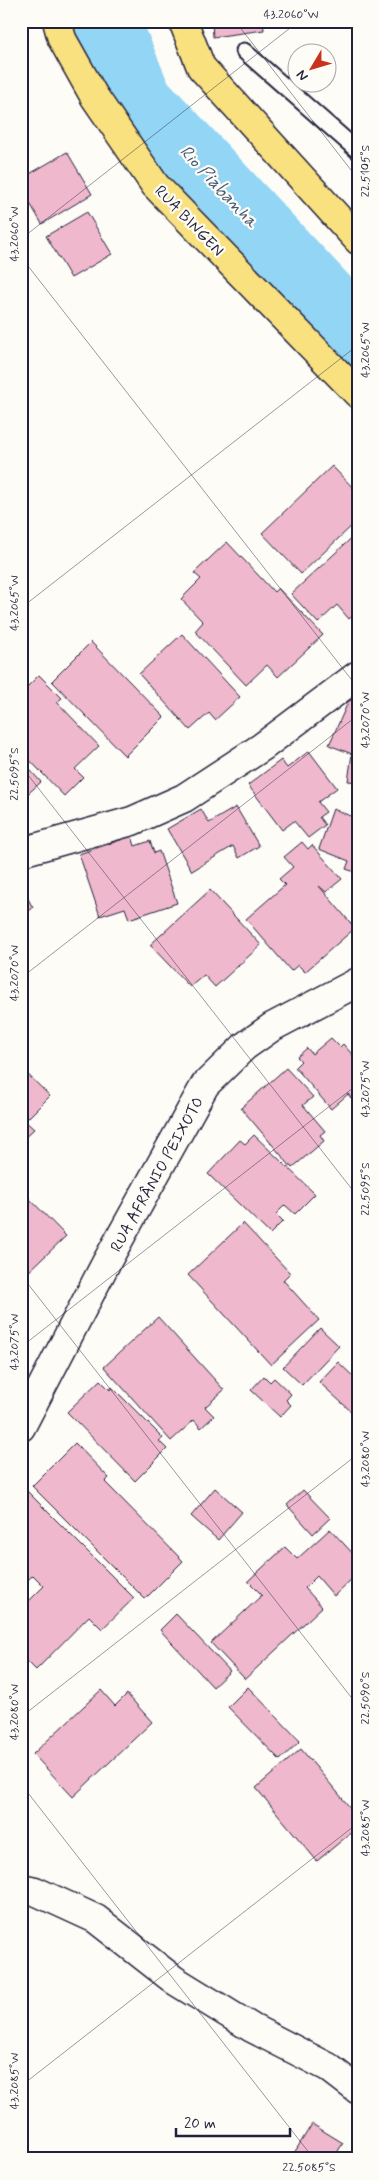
<svg xmlns="http://www.w3.org/2000/svg" width="379" height="2180" viewBox="0 0 379 2180" font-family="Mynerve,sans-serif">
<style>
.lines{fill:none;stroke-linecap:round;stroke-linejoin:round}
.river{stroke:#93d5f5;stroke-width:68}
.building{fill:#f0b8cd;stroke:#22223b}
.lane-casing{stroke:#22223b;stroke-width:19}
.street-casing{stroke:#22223b;stroke-width:31}
.primary-casing{stroke:#22223b;stroke-width:31}
.lane{stroke:#fdfcf7;stroke-width:15}
.street{stroke:#fdfcf7;stroke-width:28}
.primary{stroke:#fae180;stroke-width:28}
.ticks{fill:none;stroke:#22223b;stroke-width:1;stroke-opacity:0.45}
.labels{text-anchor:middle;stroke-width:4.5;stroke-linejoin:round;paint-order:stroke}
.street-label{font-size:16px;fill:#22223b;stroke:#fdfcf7}
.water-label{font-size:18px;font-style:italic;fill:#445873;stroke:#fdfcf7}
.neatline{fill:none;stroke:#22223b;stroke-width:2}
.ticks-label{font-size:12px;text-anchor:middle;fill:#22223b}
</style>
<rect width="100%" height="100%" fill="#fdfcf7"/>
<filter id="ink" filterUnits="userSpaceOnUse"><feTurbulence type="fractalNoise" baseFrequency=".02" numOctaves="2"/><feDisplacementMap in="SourceGraphic" scale="10" xChannelSelector="R" yChannelSelector="G"/><feConvolveMatrix kernelMatrix="1 2 1 2 8 2 1 2 1" color-interpolation-filters="sRGB"/></filter>
<g filter="url(#ink)">
<g class="lines">
<path class="river" d="M106,21L138,99L358,335"/>
</g>
<path class="building" d="M212,21H263L264,30L213,37Z
M336,21H346L339,26Z
M67,152L92,194L42,224L21,188V179Z
M87,212L112,254L71,278L46,236Z
M332,466L358,493V520L301,574L262,533Z
M358,532V611L349,619L337,605L318,623L291,594Z
M227,542L274,592L278,588L323,635L278,677L267,665L246,685L195,631L203,622L181,599L201,579L194,573Z
M182,634L240,697L215,720L209,713L190,730L139,674Z
M91,642L164,717L125,756L52,681Z
M39,675L62,698L57,702L99,746L75,769L83,777L64,796L21,751V693Z
M358,693V782L348,781L352,754L329,745L349,700L354,702Z
M309,751L337,788L318,802L326,812L319,817L325,825L308,838L294,821L282,830L248,785L281,760L287,768Z
M21,760L41,782L21,800Z
M236,807L259,846L239,858L233,846L192,871L167,829L201,809L209,823Z
M333,809L358,819V873L346,869L349,861L319,849Z
M132,836L135,846L150,841L154,853L159,851L177,903L129,919L125,908L100,916L79,854Z
M302,842L308,849L312,845L342,879L326,892L319,886L355,928L305,972L298,965L291,971L246,919L285,885L279,879L293,867L284,857Z
M21,886L33,908L24,914L21,909Z
M210,890L261,945L215,987L204,975L190,987L150,945Z
M331,1038L340,1047L343,1044L358,1061V1081L355,1083L358,1086V1092L351,1098L348,1094L331,1109L295,1067L301,1061L297,1057L307,1048L312,1054Z
M21,1068L50,1096L25,1121L34,1129L21,1141Z
M286,1068L313,1097L303,1105L325,1131L320,1135L324,1141L292,1168L241,1108Z
M254,1135L315,1194L295,1214L285,1205L276,1214L283,1221L270,1234L208,1174L240,1140L245,1144Z
M21,1190L66,1236L21,1279Z
M243,1223L290,1273L283,1280L319,1320L271,1365L188,1275Z
M21,1308L30,1316L21,1324Z
M158,1317L224,1390L205,1407L214,1416L201,1428L194,1420L171,1441L104,1367Z
M320,1328L339,1346L302,1385L283,1367Z
M338,1362L358,1381V1410L354,1414L319,1382Z
M264,1376L270,1382L274,1378L291,1394L286,1400L291,1405L280,1417L251,1390Z
M100,1380L110,1390L112,1387L163,1438L159,1441L167,1449L135,1481L67,1412Z
M75,1443L109,1478L105,1482L183,1561L145,1599L32,1486Z
M21,1485L134,1598L102,1629L89,1616L36,1670L21,1655V1609L44,1586L33,1575L21,1587Z
M215,1488L242,1512L218,1540L191,1516Z
M303,1490L330,1518L313,1534L287,1505Z
M330,1529L358,1559V1573L334,1596L317,1576L305,1588L322,1607L245,1679L211,1643L262,1595L248,1581L285,1547L297,1559Z
M176,1614L230,1671L213,1687L160,1630Z
M248,1687L300,1741L280,1760L228,1707Z
M101,1690L115,1706L127,1694L152,1722L73,1797L33,1754Z
M301,1749L358,1817V1827L317,1861L256,1788Z
M312,2124L343,2143L333,2159L291,2158Z"/>
<g class="lines">
<g class="lane-casing">
<path id="lane" d="M244,51L358,151"/>
</g>
<g class="street-casing">
<path id="street" d="M21,852L132,821L184,798L262,747L358,675
M21,1427L106,1263L205,1085L245,1046L272,1027L358,982
M21,1888L35,1891L96,1919L174,1980L252,2028L328,2067L358,2090"/>
</g>
<g class="primary-casing">
<path id="primary" d="M57,21L62,39L94,96L155,185L358,394
M183,21L201,67L358,240"/>
</g>
<use href="#lane" class="lane"/>
<use href="#street" class="street"/>
<use href="#primary" class="primary"/>
</g>
</g>
<path class="ticks" d="M235,21L358,179M21,239L299,21M21,257L358,688M21,608L358,345M21,766L358,1197M21,978L358,715M21,1275L358,1706M21,1347L358,1084M21,1717L358,1454M21,1784L314,2159M21,2086L358,1823"/>
<g class="labels">
<g class="street-label">
<text transform="translate(190 220) rotate(46)" y="6">RUA BINGEN</text>
<text transform="translate(156 1174) rotate(-61)" y="6">RUA AFRÂNIO PEIXOTO</text>
</g>
<g class="water-label">
<text transform="translate(219 186) rotate(47)" y="6">Rio Piabanha</text>
</g>
</g>
<rect width="379" height="2180" fill="none" stroke="#fdfcf7" stroke-width="55"/>
<g transform="translate(312 68) rotate(232)"><circle r="24" fill="#fdfcf7" stroke="#a5a5ac"/>
<path d="M0-4L9 19L0 12L-9 19Z" fill="#c8321e"/>
<text y="-8" font-size="14" font-weight="bold" text-anchor="middle" fill="#22223b">N</text>
</g>
<path d="M176 2128v8h114v-8" fill="none" stroke="#22223b" stroke-width="2.5"/>
<text x="184" y="2128" font-size="15" fill="#22223b" stroke="#fdfcf7" stroke-width="4" paint-order="stroke">20 m</text>
<rect x="28" y="28" width="324" height="2124" class="neatline"/>
<g class="ticks-label">
<text x="291" y="18">43.2060°W</text>
<text transform="translate(365 171) rotate(-90)" y="4">22.5105°S</text>
<text transform="translate(14 234) rotate(-90)" y="4">43.2060°W</text>
<text transform="translate(365 350) rotate(-90)" y="4">43.2065°W</text>
<text transform="translate(14 603) rotate(-90)" y="4">43.2065°W</text>
<text transform="translate(365 720) rotate(-90)" y="4">43.2070°W</text>
<text transform="translate(14 774) rotate(-90)" y="4">22.5095°S</text>
<text transform="translate(14 973) rotate(-90)" y="4">43.2070°W</text>
<text transform="translate(365 1089) rotate(-90)" y="4">43.2075°W</text>
<text transform="translate(365 1189) rotate(-90)" y="4">22.5095°S</text>
<text transform="translate(14 1342) rotate(-90)" y="4">43.2075°W</text>
<text transform="translate(365 1459) rotate(-90)" y="4">43.2080°W</text>
<text transform="translate(365 1698) rotate(-90)" y="4">22.5090°S</text>
<text transform="translate(14 1712) rotate(-90)" y="4">43.2080°W</text>
<text transform="translate(365 1828) rotate(-90)" y="4">43.2085°W</text>
<text transform="translate(14 2081) rotate(-90)" y="4">43.2085°W</text>
<text x="309" y="2171">22.5085°S</text>
</g>
</svg>
